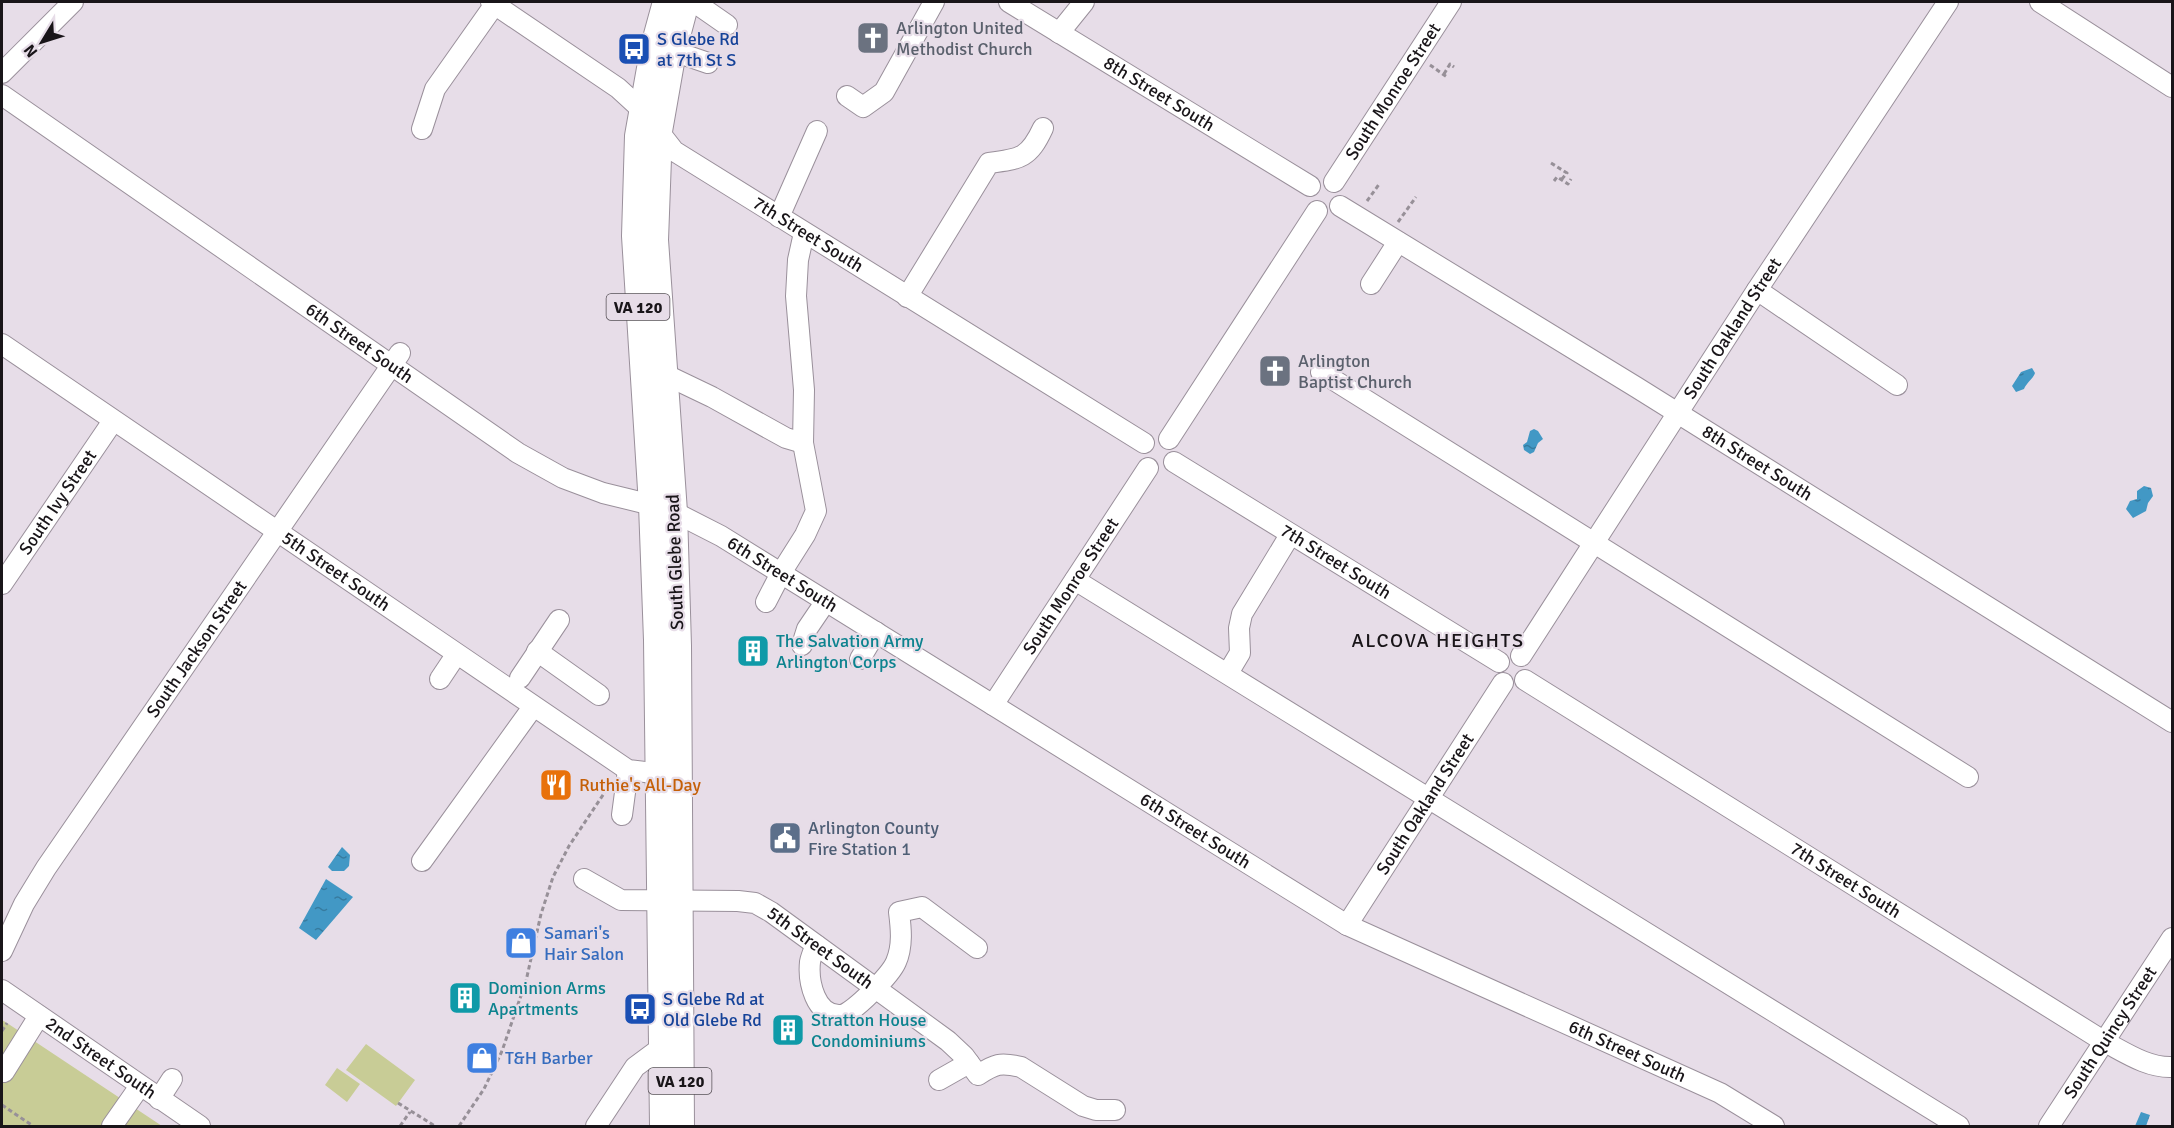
<svg xmlns="http://www.w3.org/2000/svg" width="2174" height="1128" viewBox="0 0 2174 1128" font-family="Signika,sans-serif">
<style>
.park{fill:#c8cc96}
.water{fill:url(#water-ripples)}
.lines{fill:none;stroke-linecap:round;stroke-linejoin:round}
.minor-casing{stroke:#9a909b;stroke-width:22}
.major-casing{stroke:#9a909b;stroke-width:28}
.path{stroke:#979098;stroke-width:3;stroke-dasharray:4.5 3;stroke-linecap:butt}
.minor{stroke:#fff;stroke-width:20}
.major{stroke:#fff;stroke-width:26}
.labels{text-anchor:middle;stroke-width:4.5;stroke-linejoin:round;paint-order:stroke}
.shield{fill:#e7dde8;stroke:#575157;stroke-width:1.5}
.shield-label{font-size:16px;font-weight:bold;fill:#191519}
.worship-label{font-size:18px;fill:#5b616d;stroke:#e7dde8;text-anchor:start}
.transit-label{font-size:18px;fill:#164399;stroke:#e7dde8;text-anchor:start}
.street-label{font-size:18px;fill:#191519;stroke:#e7dde8}
.culture-label{font-size:18px;fill:#0d838f;stroke:#e7dde8;text-anchor:start}
.food-label{font-size:18px;fill:#c56008;stroke:#e7dde8;text-anchor:start}
.service-label{font-size:18px;fill:#4e5e75;stroke:#e7dde8;text-anchor:start}
.shop-label{font-size:18px;fill:#366cbe;stroke:#e7dde8;text-anchor:start}
.neighbourhood-label{font-size:20px;letter-spacing:1.5px;fill:#191519;stroke:#e7dde8}
</style>
<defs>
<pattern id="water-ripples" width="26" height="14" patternUnits="userSpaceOnUse" patternTransform="scale(1.5)"><rect width="26" height="14" fill="#4298c5"/><path d="M2 4q2-2 4 0t4 0M15 11q2-2 4 0t4 0" fill="none" stroke="#367b9f"/></pattern>
</defs>
<rect width="100%" height="100%" fill="#e7dde8"/>
<path class="park" d="M2,1020L7,1023L162,1126H2Z
M366,1044L415,1080L396,1106L346,1070Z
M337,1068L360,1084L347,1102L325,1085Z"/>
<path class="water" d="M2032,368L2035,373C2033,379 2027,382 2024,389L2016,392L2012,386L2021,372Z
M1534,429L1538,431L1543,439L1538,443L1534,452L1530,454L1524,450L1523,445L1527,442L1530,431Z
M2144,486L2151,488L2153,496L2148,503L2146,511L2133,518L2126,509L2130,501L2137,499V491Z
M342,847L350,855L349,866L344,871H332L328,867Z
M326,879L353,897L316,940L299,928Z
M2141,1112L2150,1115L2146,1126H2135Z"/>
<g class="lines">
<g class="minor-casing">
<g id="minor">
<path id="s1" d="M491,2L618,88L642,110L674,151L1144,443"/>
<path d="M694,2L727,25"/>
<path id="s2" d="M1009,2L1310,186"/>
<path d="M2040,2L2172,87"/>
<path d="M1059,33L1084,2"/>
<path d="M673,51L708,63"/>
<path d="M2,73L73,2"/>
<path id="s3" d="M2,95L518,453L563,478L603,493L652,505L674,512L721,536L1347,925L1720,1093L1774,1126"/>
<path d="M847,96L863,107L884,92L934,2"/>
<path d="M422,129L435,89L495,4"/>
<path id="s4" d="M1334,182L1451,2"/>
<path id="s5" d="M1340,206L1636,387L2172,722"/>
<path d="M779,217L817,131"/>
<path d="M1371,284L1398,242"/>
<path d="M1757,290L1897,385"/>
<path d="M907,297L989,163C1021,159 1029,158 1043,128"/>
<path id="s6" d="M2,344L628,770L671,775"/>
<path d="M1321,372L1968,777"/>
<path d="M664,374L712,397L786,438L803,443"/>
<path d="M1169,439L1317,211"/>
<path id="s7" d="M1174,462L1499,662"/>
<path d="M1075,580L1959,1126"/>
<path id="s8" d="M2,584L113,421"/>
<path d="M766,602L781,573L805,535L816,511L803,443L804,390L796,296L798,260L804,233"/>
<path d="M802,645L807,629L826,601"/>
<path d="M537,651L599,695"/>
<path id="s9" d="M1521,656L1757,290L1948,2"/>
<path d="M860,659L876,632"/>
<path d="M1228,673L1240,653L1239,628L1242,614L1290,535"/>
<path d="M520,678L559,620"/>
<path d="M440,679L456,655"/>
<path id="s10" d="M1525,680L2105,1042C2126,1053 2148,1068 2172,1067"/>
<path id="s11" d="M993,705L1148,468"/>
<path d="M622,815L628,770"/>
<path d="M422,861L533,707"/>
<path id="s12" d="M584,879L621,900L738,901L755,903L771,912L948,1041L964,1056L978,1075C995,1064 1000,1062 1021,1067L1083,1106L1096,1110H1115"/>
<path id="s13" d="M1347,925L1503,683"/>
<path d="M816,945C814,950 811,956 810,962C808,981 815,1017 841,1015C853,1014 891,974 896,962C903,946 901,928 899,912L922,907L977,948"/>
<path id="s14" d="M2,951L24,904L46,868L400,353"/>
<path id="s15" d="M2,990L200,1126"/>
<path d="M4,1072L39,1016"/>
<path d="M939,1080L969,1063"/>
<path d="M159,1099L172,1079"/>
<path d="M112,1126L140,1086"/>
<path d="M596,1126L635,1067L662,1047"/>
<path id="s16" d="M2049,1126L2172,938"/>
</g>
</g>
<g class="major-casing">
<path id="major" d="M663,1126L657,640L652,505L635,236L638,136L654,46L666,2
M681,1126L678,646L674,512L655,240L659,131L673,51L686,2"/>
</g>
<path class="path" d="M1430,65L1447,77
M1444,74L1450,64L1454,67
M1551,163L1567,173L1561,180
M1554,181L1557,177L1568,184L1571,179
M1367,201L1380,183
M1398,222L1416,197
M2,1031L7,1023
M398,1103L435,1126
M2,1105L33,1126
M400,1126L410,1112
M459,1126L484,1089L502,1051L526,981L541,914L553,877L569,846L605,792L608,790"/>
<use href="#minor" class="minor"/>
<use href="#major" class="major"/>
</g>
<defs>
<g id="church-square" transform="scale(1.725)"><rect x="-9" y="-9" width="18" height="18" rx="4" fill="#6b7280" stroke="#e7dde8"/><path d="M-1.2-6h2.4v3.5h3.3v2.4h-3.3V6h-2.4V-.1h-3.3v-2.4h3.3Z" fill="#fff"/></g>
<g id="bus-square" transform="scale(1.725)"><rect x="-9" y="-9" width="18" height="18" rx="4" fill="#1a4fb4" stroke="#e7dde8"/><path d="M-5-6H5V4H4V6H2V4H-2V6H-4V4H-5ZM-3.5-4V0h7V-4ZM-3.5 1.2v1.5H-2V1.2ZM2 1.2v1.5H3.5V1.2Z" fill="#fff"/></g>
<g id="building-square" transform="scale(1.725)"><rect x="-9" y="-9" width="18" height="18" rx="4" fill="#0f9aa8" stroke="#e7dde8"/><path d="M-4-6H4V6H1V3H-1V6H-4ZM-2.5-4.3h1.7v1.8h-1.7ZM.8-4.3h1.7v1.8H.8ZM-2.5-1h1.7V.8h-1.7ZM.8-1h1.7V.8H.8Z" fill="#fff"/></g>
<g id="restaurant-square" transform="scale(1.725)"><rect x="-9" y="-9" width="18" height="18" rx="4" fill="#e8710a" stroke="#e7dde8"/><path d="M-5-6h1v4h1v-4h1v4h1v-4h1v5L-1.5 .5V6h-2V.5L-5-1ZM5-6V6H3V1.5H1.5Q1.5-4 5-6Z" fill="#fff"/></g>
<g id="civic-square" transform="scale(1.725)"><rect x="-9" y="-9" width="18" height="18" rx="4" fill="#5c6f8a" stroke="#e7dde8"/><path d="M-.6-6.5H3V-4.5H.6V-3L4-1V1h2V6H-6V1h2V-1L-.6-3ZM-1.2 2.5V6h2.4V2.5Z" fill="#fff"/></g>
<g id="shop-square" transform="scale(1.725)"><rect x="-9" y="-9" width="18" height="18" rx="4" fill="#3f7fe0" stroke="#e7dde8"/><path d="M-5-2.5h2.3a2.7 3.5 0 0 1 5.4 0H5L5.5 6h-11ZM-1.5-2.5h3a1.5 2.3 0 0 0-3 0Z" fill="#fff"/></g>
</defs>
<g fill-rule="evenodd">
<use href="#church-square" x="873" y="38"/>
<use href="#bus-square" x="634" y="49"/>
<use href="#church-square" x="1275" y="371"/>
<use href="#building-square" x="753" y="651"/>
<use href="#restaurant-square" x="556" y="785"/>
<use href="#civic-square" x="785" y="838"/>
<use href="#shop-square" x="521" y="943"/>
<use href="#building-square" x="465" y="998"/>
<use href="#bus-square" x="640" y="1009"/>
<use href="#building-square" x="788" y="1030"/>
<use href="#shop-square" x="482" y="1058"/>
</g>
<g class="labels">
<g class="shield">
<rect x="606.5" y="294" width="63" height="26" rx="4.5"/>
<rect x="648.5" y="1068" width="63" height="26" rx="4.5"/>
</g>
<g class="shield-label">
<text x="638" y="313">VA 120</text>
<text x="680" y="1087">VA 120</text>
</g>
<g class="worship-label">
<text x="896" y="34">Arlington United<tspan x="896" dy="21">Methodist Church</tspan></text>
<text x="1298" y="367">Arlington<tspan x="1298" dy="21">Baptist Church</tspan></text>
</g>
<g class="transit-label">
<text x="657" y="45">S Glebe Rd<tspan x="657" dy="21">at 7th St S</tspan></text>
<text x="663" y="1005">S Glebe Rd at<tspan x="663" dy="21">Old Glebe Rd</tspan></text>
</g>
<g class="street-label">
<text dy="6" stroke="none"><textPath href="#s4" startOffset="108">South Monroe Street</textPath></text>
<text dy="6" stroke="none"><textPath href="#s2" startOffset="176">8th Street South</textPath></text>
<text dy="6" stroke="none"><textPath href="#s1" startOffset="396">7th Street South</textPath></text>
<text dy="6" stroke="none"><textPath href="#s9" startOffset="390">South Oakland Street</textPath></text>
<text dy="6" stroke="none"><textPath href="#s3" startOffset="435">6th Street South</textPath></text>
<text dy="6" stroke="none"><textPath href="#s5" startOffset="490">8th Street South</textPath></text>
<text dy="6" stroke="none"><textPath href="#s8" startOffset="99">South Ivy Street</textPath></text>
<text transform="translate(675 562) rotate(-92)" y="6">South Glebe Road</text>
<text dy="6" stroke="none"><textPath href="#s7" startOffset="190">7th Street South</textPath></text>
<text dy="6" stroke="none"><textPath href="#s6" startOffset="404">5th Street South</textPath></text>
<text dy="6" stroke="none"><textPath href="#s3" startOffset="921">6th Street South</textPath></text>
<text dy="6" stroke="none"><textPath href="#s11" startOffset="142">South Monroe Street</textPath></text>
<text dy="6" stroke="none"><textPath href="#s14" startOffset="360">South Jackson Street</textPath></text>
<text dy="6" stroke="none"><textPath href="#s13" startOffset="144">South Oakland Street</textPath></text>
<text dy="6" stroke="none"><textPath href="#s3" startOffset="1407">6th Street South</textPath></text>
<text dy="6" stroke="none"><textPath href="#s10" startOffset="378">7th Street South</textPath></text>
<text dy="6" stroke="none"><textPath href="#s12" startOffset="256">5th Street South</textPath></text>
<text dy="6" stroke="none"><textPath href="#s16" startOffset="112">South Quincy Street</textPath></text>
<text dy="6" stroke="none"><textPath href="#s3" startOffset="1893">6th Street South</textPath></text>
<text dy="6" stroke="none"><textPath href="#s15" startOffset="120">2nd Street South</textPath></text>
</g>
<g class="culture-label">
<text x="776" y="647">The Salvation Army<tspan x="776" dy="21">Arlington Corps</tspan></text>
<text x="488" y="994">Dominion Arms<tspan x="488" dy="21">Apartments</tspan></text>
<text x="811" y="1026">Stratton House<tspan x="811" dy="21">Condominiums</tspan></text>
</g>
<g class="food-label">
<text x="579" y="791">Ruthie's All-Day</text>
</g>
<g class="service-label">
<text x="808" y="834">Arlington County<tspan x="808" dy="21">Fire Station 1</tspan></text>
</g>
<g class="shop-label">
<text x="544" y="939">Samari's<tspan x="544" dy="21">Hair Salon</tspan></text>
<text x="505" y="1064">T&amp;H Barber</text>
</g>
<g class="neighbourhood-label">
<text x="1438" y="647">ALCOVA HEIGHTS</text>
</g>
</g>
<rect width="2174" height="1128" fill="none" stroke="#191519" stroke-width="6"/>
<g transform="translate(42 42) rotate(232)" stroke="#e7dde8" stroke-width="4.5" paint-order="stroke">
<path d="M0-4.5L10 22L0 15L-10 22Z" fill="#191519"/>
<text y="-9" font-size="16" font-weight="bold" text-anchor="middle" fill="#191519">N</text>
</g>
</svg>
